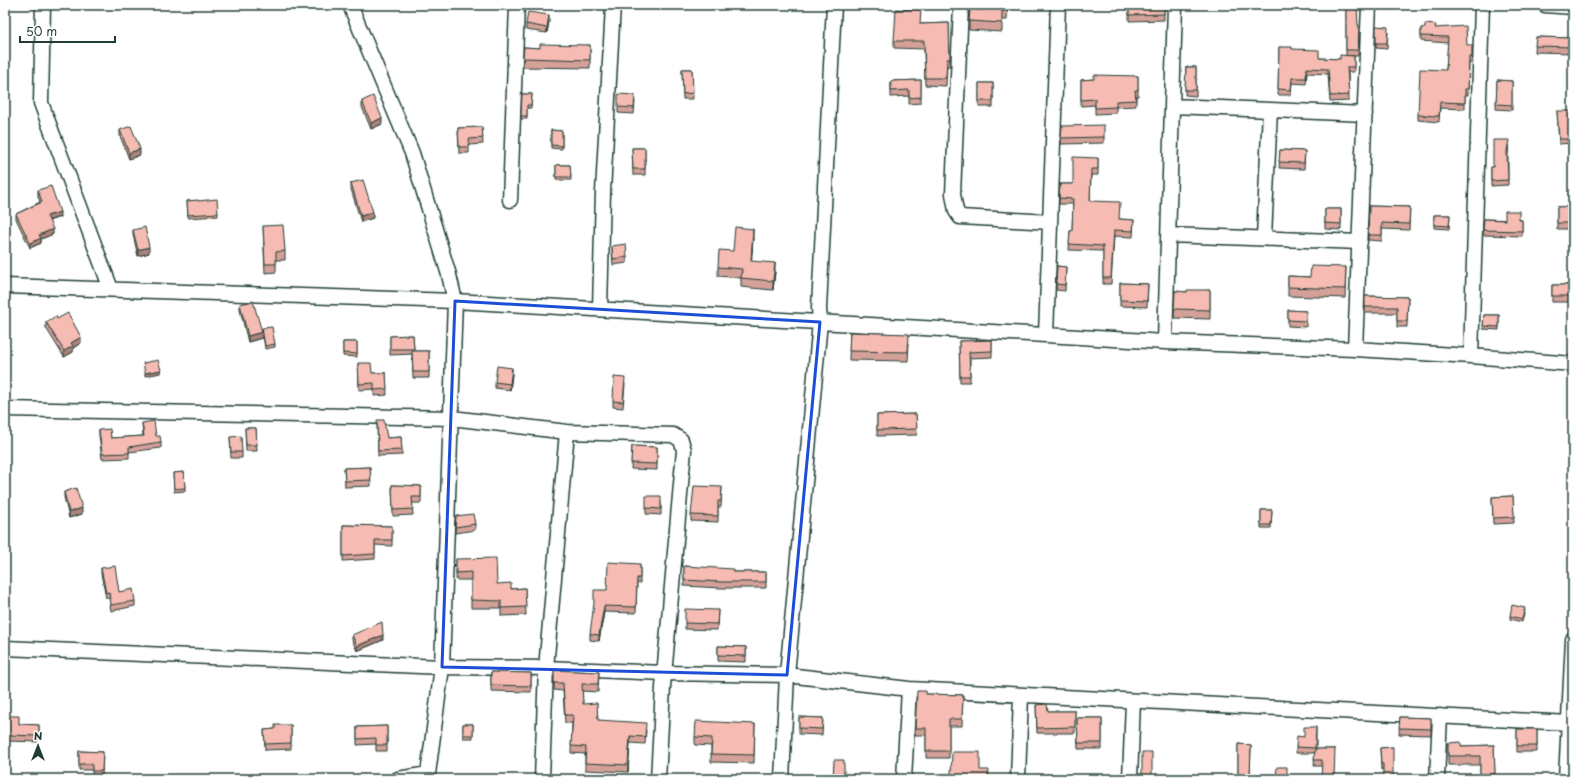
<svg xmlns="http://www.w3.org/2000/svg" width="1578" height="784" viewBox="0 0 1578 784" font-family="'Playpen Sans',sans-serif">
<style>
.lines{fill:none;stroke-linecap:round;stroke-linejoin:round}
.street-casing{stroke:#1f3d34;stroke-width:17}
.street{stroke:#fff;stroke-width:14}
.wall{fill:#d4a199;stroke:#1f3d34}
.shaded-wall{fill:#ac837d;stroke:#1f3d34}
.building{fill:#f6bbb2;stroke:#1f3d34}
.marked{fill:none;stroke:#1d4ed8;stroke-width:3;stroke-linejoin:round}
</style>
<rect width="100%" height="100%" fill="#fff"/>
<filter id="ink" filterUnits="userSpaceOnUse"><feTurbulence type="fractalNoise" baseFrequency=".025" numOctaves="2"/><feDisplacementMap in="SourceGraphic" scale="8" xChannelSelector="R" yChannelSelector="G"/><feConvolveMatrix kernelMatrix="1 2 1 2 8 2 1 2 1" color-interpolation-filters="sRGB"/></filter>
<g filter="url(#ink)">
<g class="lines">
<g class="street-casing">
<path id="street" d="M43,5L41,103L111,289
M961,5L953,194L956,211L960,217L1050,222
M1545,5L1573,7
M1172,106L1365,114
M510,200L517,5
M1168,235L1360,242
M1264,237L1270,110
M5,286L455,301L1165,342L1355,349L1471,356L1573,364
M600,309L603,192L613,5
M1046,335L1058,5
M1165,342L1175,5
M1355,349L1369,5
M1471,356L1482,5
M5,409L452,418L567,432L673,435L681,440L684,450L663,687L658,779
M5,648L442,667L455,301L449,275L412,153L350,5
M398,779L428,774L442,667L546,668L664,673L787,675L909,689L1570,723
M542,779L546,668L567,432
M782,779L787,675L820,322L819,308L834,5
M904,779L909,689
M1018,779L1021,695
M1130,779L1133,701
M1437,779L1440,716
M1566,779L1573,639"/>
</g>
<use href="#street" class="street"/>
</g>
<path class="wall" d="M858,5H879V7L858,6Z
M982,5H1008L1007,20H1002V32L969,30V21L982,10Z
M1129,5H1164V20L1129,21Z
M1346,5L1358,25L1359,31L1358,56H1346H1354V72H1348L1349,101L1330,102L1328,74L1307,73L1306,84L1292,83L1291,95H1278L1279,47L1292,49L1319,58L1340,59L1346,56Z
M549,21L547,33L526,30V24Z
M949,23L950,66H947L946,86L925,85L924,49L894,48V41L920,24Z
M1376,26L1388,32L1387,49L1376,48Z
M1421,28H1435L1467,45L1472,50V63H1469L1468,95H1465V109L1440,108L1439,122L1418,120V115L1446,70L1448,43L1421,41Z
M1536,37L1573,38V53L1535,52Z
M590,45V68L523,67L524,47L540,48Z
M1186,67H1196V96L1185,95Z
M682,69H692L693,99H683Z
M1138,76V96H1136V106L1116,107V113L1095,114V105L1081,106V80L1094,79Z
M921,80V103L909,104V96L891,97V81Z
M1497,80L1512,81V110L1496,109Z
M979,83H993V107H979Z
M522,94H532L531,108H527V119H521Z
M362,101L382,124L371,129L362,107Z
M635,101L634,114L618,113V107Z
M1557,111L1571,128H1573V143L1559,144Z
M1062,126L1104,137V143L1061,144Z
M482,127L483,144L469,145V153H459L458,128Z
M120,130L140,155L129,159L120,136Z
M551,130L562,131V149L551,148Z
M1509,145L1508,155V185L1491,186V167H1493Z
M632,148H645V175H633Z
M1280,150L1305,151L1304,169L1279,168Z
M1098,158V175H1091L1090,201L1119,219L1134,220L1133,237L1114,236L1111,284H1103V251L1069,250L1070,231H1072L1073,204H1059L1060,184H1073Z
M556,165H570L571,180H556Z
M351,183L373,218L361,222L351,189Z
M38,190L60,217L49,221L53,234L41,239V243L30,248L16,219V214L40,202L38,196Z
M187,201H198L218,213V216L188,218Z
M1369,206L1410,207L1409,230L1382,229V241L1368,240Z
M1573,206V229H1557V207Z
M1325,209H1341V230L1325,229Z
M1434,215H1450L1449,229L1434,228Z
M1484,219L1522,220V236L1483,235Z
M263,226L285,251V260H276V272L265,273Z
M133,230L149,253L138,256L133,235Z
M753,238L751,261L775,272L773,290L741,287V278L718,276V267L733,251Z
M612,246L627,257V263L613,265L612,252Z
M1057,266L1066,267L1065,291L1056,290Z
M1346,267L1345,298L1288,296V276L1310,277Z
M1120,283L1148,284L1147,307L1120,306Z
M1552,285H1570V302H1552Z
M1210,290V319L1174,318L1175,291L1187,292Z
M1365,296L1408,297L1407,327H1397V313H1365Z
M240,304L262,338L248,342L240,310Z
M1288,310L1306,311V327L1288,326Z
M1484,315H1499V330L1483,329Z
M46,322L81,343L73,348V352L64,357L46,328Z
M262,328L275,344V347L265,349Z
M850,332L909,343L908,361L849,360Z
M413,335L414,351H429V378H413L412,354L390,355V336Z
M992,340V357L970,358V382H960L959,341Z
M343,342H357V357L343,356Z
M358,363L372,373H386L387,395L374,396V389L359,390Z
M512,374L510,390L495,388V382Z
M625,384L623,408L613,407V401Z
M916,414L917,435L877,436V415Z
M142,423L156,436L161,442V448L129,452V458L102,459L99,435V430L111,438L143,436Z
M377,425L387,438L401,437L402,455L378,456Z
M245,428H256L257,451H246Z
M230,437L242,452V458H231Z
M632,446L657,447V470L631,469Z
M370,467L371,486L345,487L344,468Z
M184,472L185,491L174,492L173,473Z
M392,485L421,486V503H412L413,515L393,516Z
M722,487L721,507H718V522L691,521V515Z
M64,492L82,514L69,518L64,497Z
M1513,496L1514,523L1493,524L1492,497Z
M661,502V515L646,514V508Z
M1261,510H1272L1271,528H1261Z
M456,516L475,524V530L455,533Z
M343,525L392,526V546L375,545V559L343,561Z
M456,559L497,584L511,589L525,588L526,615L501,616V608H471V580H456Z
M640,564V583H637L636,613L604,612L599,641L590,640V634L607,590Z
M684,566L733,572H766V588H721L684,586Z
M101,568L119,592L135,601V606L111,611L109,598H106L101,574Z
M718,610L717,630L685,629V623Z
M1525,610L1522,622L1510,619V616Z
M352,635L383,640L357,651L352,640Z
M718,646L746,647V662L718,661Z
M554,670L599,672L598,692L582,691L583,704L598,720L646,730L645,744L630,743L628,772L585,770V754L571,753L572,723H565L563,691L554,690Z
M491,672L531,673V692L491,691Z
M926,694L963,695L962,726H949V758H926V735H915V728Z
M1036,705L1048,711H1075V733H1037Z
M7,716L19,724L39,725V742L7,741Z
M799,717L823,718L822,735L799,734Z
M1400,717L1431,718V735L1399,734Z
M1077,718H1102V749H1078Z
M463,724H473V738H463Z
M755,724L754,763L711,762V746L695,745V737Z
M291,725V749L265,750L264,730L275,729Z
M387,726V751H376V744L357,745V727Z
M1316,727V749H1335L1322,766H1314L1315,753H1296V747Z
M1517,729H1537V752H1517Z
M1448,743L1461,746L1494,745L1495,779H1480V765H1448Z
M1238,744L1251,745L1250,779H1238Z
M1393,747L1383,769L1381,770L1380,748Z
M79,751L103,752L102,777H92V770H79Z"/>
<path class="shaded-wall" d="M549,15V21L547,33V28Z
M382,118V124L371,129V123Z
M140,149V155L129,159V153Z
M60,212V217L47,221V216Z
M373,212V218L361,222V216Z
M53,229V234L41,239V243L30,248V243L39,235Z
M753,229V238L751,270V261Z
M149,247V253L138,256V250Z
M775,263V272L773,290V281Z
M262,332V338L248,342V336Z
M81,337V343L73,348V352L64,357V351L71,343Z
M512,368V374L510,390V384Z
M161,370V373L145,376V373Z
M82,508V514L69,518V512Z
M604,606V612L599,641V635Z
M383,635V640L357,651V646Z
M630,736V743L628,772V765Z"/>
<path class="building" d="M982,5H1008L1007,11H1002V23L969,21L970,9L982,10Z
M1129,5H1164V14L1129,15Z
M1346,5H1357L1358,25H1359L1358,50H1346Z
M896,9L921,10L920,24L949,23L950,59H947L946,78H925L924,41H894Z
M528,12L549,15L547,28L526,24Z
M1425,24L1436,25L1435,28L1466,26L1467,45H1472V57H1469L1468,89H1465V103L1440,102L1439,116L1418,115L1420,69L1446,70L1448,37L1421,36V28H1425Z
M1376,26L1388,27L1387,43H1376Z
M1536,37L1573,38V47L1535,46Z
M540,44L590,45V60L523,58L524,47L540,48Z
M1279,47H1292V49L1319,50V58L1340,59V55L1354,56V67H1347L1349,95L1330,96L1328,69L1307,68L1306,78H1292L1291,90L1278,89Z
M1186,67H1196V90H1185Z
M682,69H692L693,93L683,94Z
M1094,75L1138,76V90H1135L1136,100L1116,101V107L1095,108V99L1081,100V80L1094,79Z
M921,80V97L909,98V90L891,91V81Z
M1497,80L1512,81V105L1496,104Z
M979,83H993V101H979Z
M522,94H532L531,105H527V116H521Z
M618,94L635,95L634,108L618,107Z
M373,96L382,118L371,123L362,101Z
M1557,111H1571V128H1573V139H1559Z
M1104,125V137L1061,138L1062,126Z
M131,126L140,149L129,153L120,130Z
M482,127L483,138L469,139V147H459L458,128Z
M551,130L562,131V146L551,145Z
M1493,140H1509L1507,151L1508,180L1491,181V167H1493Z
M632,148H645V169H633Z
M1280,150L1305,151L1304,163L1279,162Z
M1073,157L1098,158V169H1091L1090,201L1120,202L1119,219L1134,220L1133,231L1114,230L1111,278H1103V246L1069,244L1070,231H1072L1073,199L1059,198L1060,184H1073Z
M556,165H570L571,177H556Z
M363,180L373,212L361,216L351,183Z
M51,186L60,212L47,216L53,229L39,235L41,238L30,243L16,214L42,202L38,190Z
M217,199L218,213L188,215L187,201L198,200V201Z
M1369,206L1410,207L1409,224L1382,223V235H1368Z
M1573,206V223H1557V207Z
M1325,209H1341V224L1325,223Z
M1505,211H1519V220H1522V231L1483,230L1484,219L1505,220Z
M1434,215H1450L1449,226L1434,225Z
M283,225L285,251L276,252V264H265L263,226Z
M145,227L149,247L138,250L133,230Z
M735,227L753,229L751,261L775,263L773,281L741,278L742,269L718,267L719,250L733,251Z
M626,244L627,257L613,259L612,246Z
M1057,266L1066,267L1065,285L1056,284Z
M1311,266L1346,267L1345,289L1288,287V276L1310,277Z
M1120,283L1148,284L1147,301L1120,300Z
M1552,285H1570V296H1552Z
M1187,290H1210V310L1174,309L1175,291L1187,292Z
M1365,296L1408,297L1407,321H1397V307H1365Z
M253,301L262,332L248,336L240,304Z
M1288,310L1306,311V321L1288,320Z
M68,313L81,337L71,343L73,346L64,351L46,322L56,316L57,319Z
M1484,315H1499V327L1483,326Z
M272,327L275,344L265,346L262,328Z
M850,332L909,334L908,352L849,351Z
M413,335L414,349H390V336Z
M992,340V351L969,352L970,376H960L959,341Z
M343,342H357V354L343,353Z
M412,351H429V372H413Z
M158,360L161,370L145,373L143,363Z
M358,363H371L372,373H386L387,389L374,390V383L359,384Z
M497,366L512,368L510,384L495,382Z
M614,377L625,378L623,402L613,401Z
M916,414L917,429L877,430V415Z
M377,420H384L387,438L401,437L402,450L378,451Z
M154,421L156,436H160L161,442L129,447V453L102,454L99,430L110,429L111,438L144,436L142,423Z
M245,428H256L257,445H246Z
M241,436L242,452H231L230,437Z
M632,446L657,447V464L631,463Z
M370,467L371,480L345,481L344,468Z
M184,472L185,488L174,489L173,473Z
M392,485L421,486V497H412L413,509L393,510Z
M694,486L722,487L721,501H718V516L691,515Z
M76,488L82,508L69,512L64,492Z
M646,496H661V509L646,508Z
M1513,496L1514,517L1493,518L1492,497Z
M1261,510H1272L1271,525H1261Z
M473,514L475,524L455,527L456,516Z
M343,525L392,526V540H375V554L343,556Z
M496,558L497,584L511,583V589L525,588L526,607L501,608V601L471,600V572L456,573V559Z
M608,562L640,564V578H637L636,607L604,606L599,635L590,634L594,603V590H607Z
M115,566L119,592L133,589L135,601L111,605L109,592L106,593L101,568Z
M684,566L733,569V572H766V582H721L684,580Z
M1512,605L1525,608L1522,619L1510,616Z
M685,609L718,610L717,624L685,623Z
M382,622L383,635L357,646L352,635Z
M718,646L746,647V656L718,655Z
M554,670L599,672L598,684H582L583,704L597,703L598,720L646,723L645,737L630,736L628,765L585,763L586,747L571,746L573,715H565L563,683H554Z
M491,672L531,673V686L491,685Z
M917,691H926V694L963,695L962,719H949V751H926V728H915Z
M1047,704L1048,711H1075V727L1037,728L1036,705Z
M7,716H19V724L39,725V736L7,735Z
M799,717L823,718L822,729L799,728Z
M1400,717L1431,718V729L1399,728Z
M1077,718H1102V743H1078Z
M696,721L755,724L754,755L711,754L712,738L695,737Z
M463,724H473V735H463Z
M275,725H291V743L265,744L264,730L275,729Z
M387,726V745H376V738L357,739V727Z
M1304,727H1316L1315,748L1296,747L1297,736L1304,737Z
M1517,729H1537V746H1517Z
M1461,742V746L1494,745L1495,774H1480V756H1448V743Z
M1238,744L1251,745L1250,776L1238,775Z
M1393,747V779H1383V764H1381L1380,748Z
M1315,749H1335L1334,779H1321L1322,760H1314Z
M79,751L103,752L102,771H92V764H79Z
M952,752H980V770H989L988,779H942V774H951Z
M1142,752H1152V779H1142Z
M834,760H844V776L893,777V779H833Z
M1277,767H1287V779H1276Z"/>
</g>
<path class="marked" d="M455,301L820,322L787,675L442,667Z"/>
<rect width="1578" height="784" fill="none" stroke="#fff" stroke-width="20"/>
<rect x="10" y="10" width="1558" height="764" fill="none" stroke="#1f3d34" stroke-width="1.5" filter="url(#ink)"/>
<g transform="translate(38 746)" stroke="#ffffff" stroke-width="3" paint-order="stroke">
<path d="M0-3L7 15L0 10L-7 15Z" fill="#1f3d34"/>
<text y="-6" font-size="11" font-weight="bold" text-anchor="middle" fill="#1f3d34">N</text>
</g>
<path d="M20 36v6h95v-6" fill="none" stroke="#1f3d34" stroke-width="2"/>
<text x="26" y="36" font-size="12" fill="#1f3d34" stroke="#ffffff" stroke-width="3" paint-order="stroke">50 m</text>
</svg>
